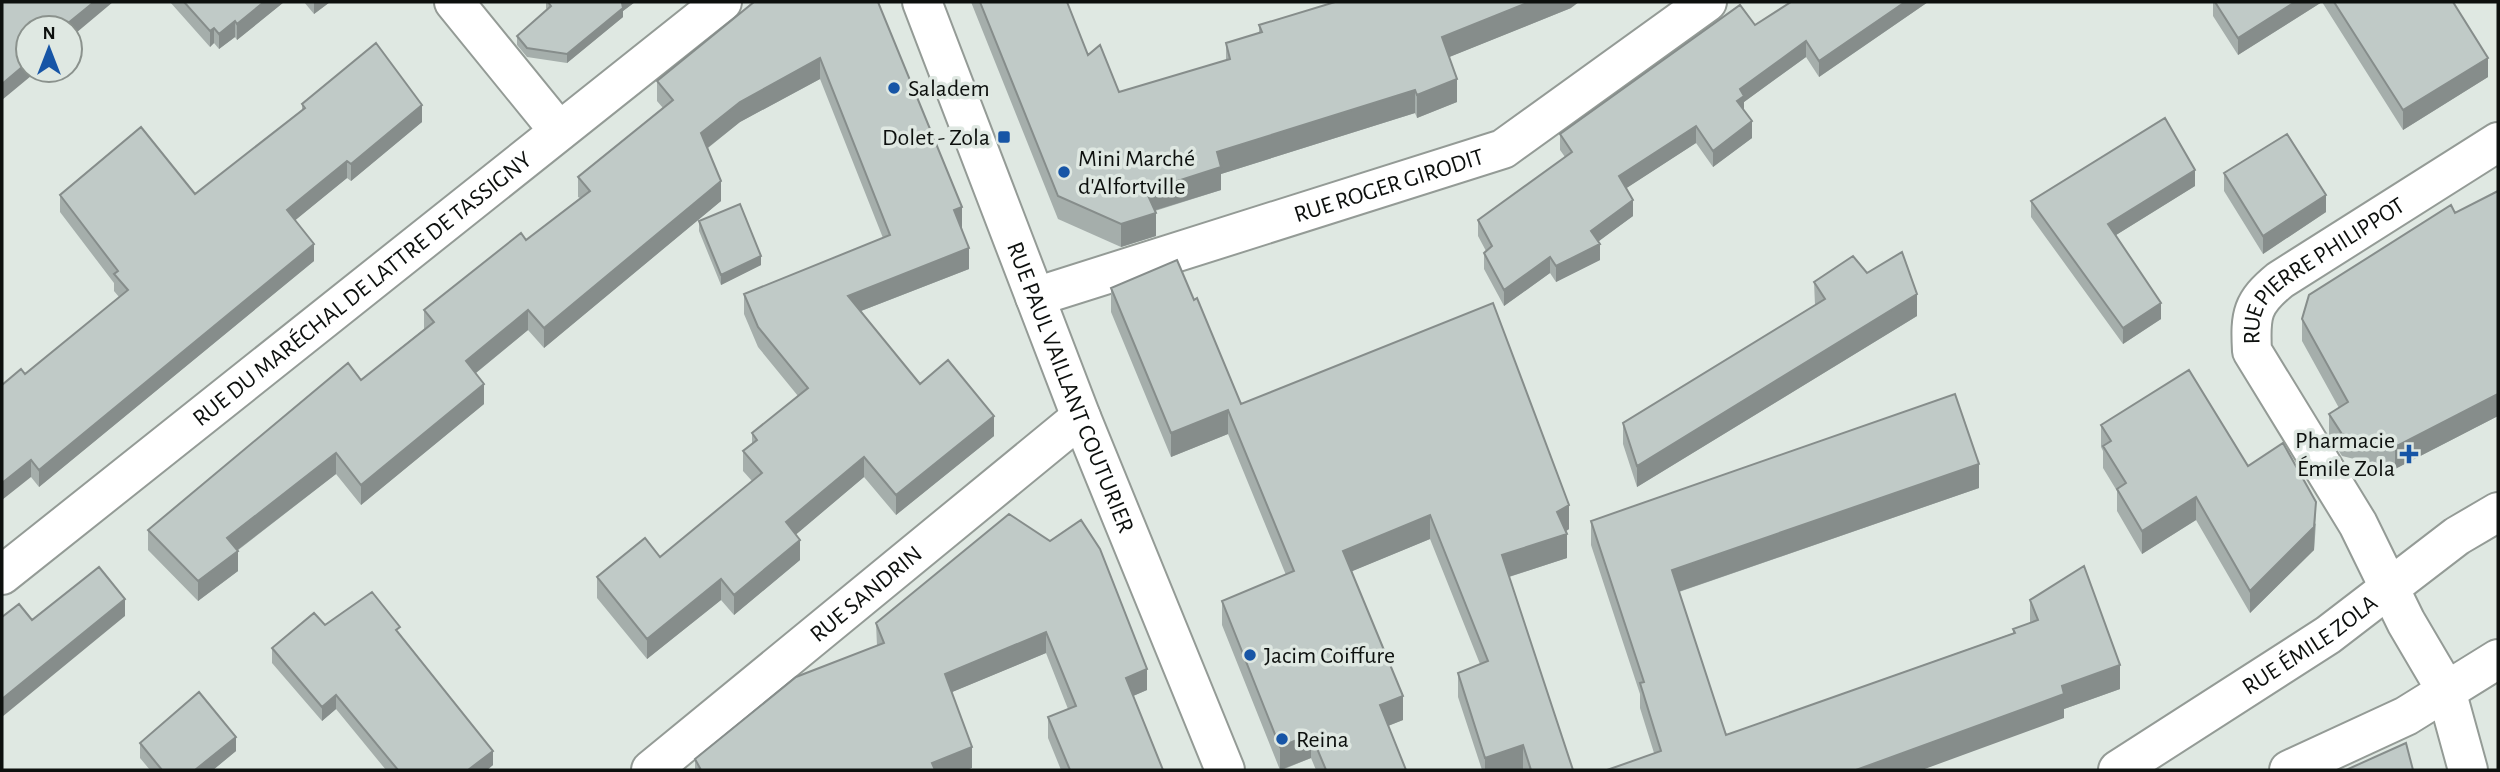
<svg xmlns="http://www.w3.org/2000/svg" width="2500" height="772" viewBox="0 0 2500 772" font-family="'Alegreya Sans',sans-serif">
<style>
.lines{fill:none;stroke-linecap:round;stroke-linejoin:round}
.street-casing{stroke:#949b96;stroke-width:42}
.secondary-casing{stroke:#949b96;stroke-width:42}
.street{stroke:#fff;stroke-width:38}
.secondary{stroke:#fff;stroke-width:38}
.wall{fill:#a5aeab}
.shaded-wall{fill:#868d8b}
.building{fill:#c0cac7;stroke:#868d8b;stroke-width:2}
.poi-dot{fill:#1755a6;stroke:#dfe8e2;stroke-width:2.5}
.labels{text-anchor:middle;stroke-width:7;stroke-linejoin:round;paint-order:stroke}
.poi-label{font-size:24px;fill:#0d100e;stroke:#dfe8e2;text-anchor:start}
.street-label{font-size:24px;fill:#0d100e;stroke:#dfe8e2}
</style>
<rect width="100%" height="100%" fill="#dfe8e2"/>
<g class="lines">
<g class="street-casing">
<g id="street">
<path d="M454,2L559,131"/>
<path id="s1" d="M1035,297L1503,149L1707,2"/>
<path id="s2" d="M2,575L722,2"/>
<path id="s3" d="M651,770L1081,417"/>
<path d="M2289,770L2406,716L2498,659"/>
<path id="s4" d="M2468,770L2446,690L2406,622L2358,524L2252,351C2250,314 2252,303 2280,280L2498,142"/>
</g>
</g>
<g class="secondary-casing">
<g id="secondary">
<path id="s5" d="M922,2L1081,417L1225,770"/>
<path id="s6" d="M2118,770L2328,635L2457,536L2498,512"/>
</g>
</g>
<use href="#street" class="street"/>
<use href="#secondary" class="secondary"/>
</g>
<path class="wall" d="M170,2H284L237,40L235,37L219,49L214,43L210,47Z
M304,2H330L314,14Z
M546,2H635L623,11V17L567,63L527,57L517,45V36L547,10L546,8Z
M878,2L962,228L969,269L861,311L920,384L994,436L896,515L864,477L795,535L800,560L734,615L721,600L647,659L597,598V577L660,557L752,481L743,471V451L752,443V433L798,396L758,347L744,314V294L883,238L820,79L740,122L708,148L721,201L544,348L528,330L476,373L484,404L361,505L336,474L237,551L238,571L198,601L148,550V530L361,380L424,329V310L526,240L580,198L578,197V177L663,108L657,101V81Z
M971,2H1067L1088,55L1119,92L1226,60V43L1259,33V25L1571,8L1449,57L1457,102L1417,118L1415,113L1221,174V190L1155,211L1156,236L1121,247L1058,219Z
M1928,2L1819,77L1806,57L1744,102V111L1752,138L1713,167L1696,143L1626,188L1633,216L1598,241L1600,260L1556,282L1550,273L1504,306L1484,269V253L1486,251L1478,236V220L1565,157L1560,150V134L1755,25Z
M2213,2H2453L2488,77L2403,130L2322,2L2238,55L2213,16Z
M302,104L422,122L351,181L347,178L295,220L314,261L39,487L31,477L25,374L119,297L114,291V283L60,212V195L195,194L302,110Z
M2224,173L2326,212L2263,254L2224,191Z
M2195,186L2116,235L2161,319L2123,344L2031,217V201Z
M2498,191V416L2395,469L2342,456L2329,436V414L2339,408L2302,341V319L2455,213Z
M699,221L761,265L721,285L699,231Z
M1867,273L1917,316L1637,487L1623,444V423L1815,305L1814,282Z
M1111,288L1194,300L1241,404L1569,529L1566,531L1567,558L1509,577L1573,770H1482L1458,697V673L1480,664L1430,539L1352,571L1403,720L1388,726L1406,770H1316L1311,758L1282,770H1280L1222,625V601L1286,575L1228,434L1171,457L1111,312Z
M2101,425L2248,466L2316,524L2314,550L2250,613L2196,520L2142,554L2117,511V491L2103,468V451L2101,447Z
M1979,488L1679,592L1726,735L2013,633V629L2030,623V600L2120,689L2064,709V718L1654,753L1640,708V694L1591,545V521Z
M1009,514L1147,690L1133,696L1163,770H1061L1048,738V717L1068,709L1046,653L952,692L972,768L966,770H695V759L877,646L876,623Z
M325,625L400,635L493,765L487,770H386L336,709L322,721L272,663V648Z
M2498,709V742L2497,736V713Z
M140,743L236,751L213,770H150L140,758Z"/>
<path class="shaded-wall" d="M94,2H113L70,38V28H62Z
M264,2H284L237,40V24Z
M314,2H330L314,14Z
M623,2H635L623,11V17L567,63V54Z
M1529,2H1579L1571,8L1442,60V37Z
M1905,2H1928L1819,77V61Z
M2295,2H2322L2238,55V38Z
M235,21V37L219,49V34Z
M214,28V43L210,47V31Z
M1806,41V57L1744,102V112L1737,101L1740,89Z
M28,56V70H31V76L2,100V84Z
M820,58V79L740,122L701,153V133L740,102Z
M2488,58V77L2403,130V110Z
M1457,79V102L1417,118V95Z
M1415,90V113L1221,174V190L1146,213V191L1217,152Z
M422,105V122L351,181V164Z
M1752,121V138L1713,167V151Z
M1696,126V143L1619,193V176Z
M347,161V178L287,227V210Z
M2195,170V186L2108,240V224Z
M721,181V201L544,348V328Z
M2326,195V212L2263,254V236Z
M1633,200V216L1591,247V231Z
M962,207V228L954,230V210Z
M1156,213V236L1121,247V224Z
M314,244V261L39,487V470Z
M1600,244V260L1556,282V266Z
M969,248V269L848,316V296Z
M761,256V265L721,285V275Z
M1550,257V273L1504,306V290Z
M1917,294V316L1637,487V466Z
M2161,303V319L2123,344V328Z
M528,310V330L466,381V361Z
M484,384V404L361,505V485Z
M2498,394V416L2395,469V447Z
M1228,410V434L1171,457V433Z
M994,416V436L896,515V495Z
M336,453V474L227,558V538Z
M864,457V477L786,543V522Z
M31,460V477L2,500V483Z
M1979,464V488L1672,594V570Z
M2196,497V520L2142,554V531Z
M2316,502L2314,550L2250,613V591Z
M1569,505V529L1557,537V512Z
M1430,515V539L1343,575V551Z
M1567,534V558L1502,579V555Z
M800,540V560L734,615V595Z
M238,551V571L198,601V581Z
M721,579V600L647,659V639Z
M125,599V616L2,717V699Z
M1046,632V653L945,695V674Z
M2120,665V689L2064,709V718L1922,770H1856L2062,686Z
M1147,669V690L1126,699V678Z
M336,695V709L322,721V707Z
M1403,696V720L1380,729V705Z
M1311,734V758L1280,770V747Z
M236,737V751L213,770H195Z
M1523,745V769L1485,770V758Z
M972,747V768L966,770H932V763Z
M493,751V765L487,770H468Z"/>
<path class="building" d="M2,2H94L62,28H28V62L2,84Z
M184,2H264L237,24L235,21L219,34L214,28L210,31Z
M548,2H623L622,3L623,8L567,54L527,48L517,36L551,6Z
M754,2H878L962,207L954,210L969,248L848,296L920,384L948,360L994,416L896,495L864,457L786,522L800,540L734,595L721,579L647,639L597,577L645,538L660,557L762,473L743,451L757,440L752,433L808,388L758,327L744,294L890,235L820,58L740,102L701,133L721,181L544,328L528,310L466,361L484,384L361,485L336,453L227,538L238,551L198,581L148,530L348,363L361,380L434,322L424,310L521,233L526,240L590,191L578,177L673,100L657,81Z
M980,2H1067L1088,55L1100,45L1119,92L1230,59L1226,43L1262,32L1259,25L1335,2H1529L1442,37L1457,79L1417,95L1415,90L1217,152L1221,167L1146,191L1156,213L1121,224L1058,196Z
M1791,2H1905L1819,61L1806,41L1740,89L1744,96L1737,101L1752,121L1713,151L1696,126L1619,176L1633,200L1591,231L1600,244L1556,266L1550,257L1504,290L1484,253L1492,246L1478,220L1572,152L1560,134L1740,5L1755,25Z
M2215,2H2295L2238,38Z
M2334,2H2453L2488,58L2403,110Z
M376,43L422,105L351,164L347,161L287,210L314,244L39,470L31,460L2,483V385L21,369L25,374L128,290L114,274L118,271L60,195L141,127L195,194L305,108L302,104Z
M2165,118L2195,170L2108,224L2161,303L2123,328L2031,201Z
M2287,134L2326,195L2263,236L2224,173Z
M2498,191V394L2395,447L2342,434L2329,414L2348,402L2302,319L2309,295L2451,205L2455,213Z
M740,204L761,256L721,275L699,221Z
M1902,252L1917,294L1637,466L1623,423L1825,299L1814,282L1853,256L1867,273Z
M1177,260L1194,300L1197,298L1241,404L1493,303L1569,505L1557,512L1567,534L1502,555L1573,770H1531L1523,745L1485,758L1458,673L1488,661L1430,515L1343,551L1403,696L1380,705L1406,770H1326L1311,734L1280,747L1222,601L1294,571L1228,410L1171,433L1111,288Z
M2189,370L2248,466L2283,443L2316,502L2314,527L2250,591L2196,497L2142,531L2117,489L2126,483L2103,446L2111,441L2101,425Z
M1955,394L1979,464L1672,570L1726,735L2015,633L2013,629L2038,620L2030,600L2084,566L2120,665L2062,686L2064,694L1856,770H1607L1661,751L1640,683L1644,682L1591,521Z
M1009,514L1050,541L1081,520L1100,549L1147,669L1126,678L1163,770H1070L1048,717L1076,706L1046,632L945,674L972,747L932,763L935,770H701L695,759L796,677L884,643L876,623Z
M99,567L125,599L2,699V617L19,604L32,620Z
M372,592L400,627L396,630L493,751L468,770H398L336,695L322,707L272,648L314,613L325,625Z
M199,692L236,737L195,770H162L140,743Z
M2406,743L2413,770H2346Z"/>
<g class="poi-dot">
<circle cx="894" cy="88" r="7"/>
<rect x="997" y="130" width="14" height="14" rx="3.5"/>
<circle cx="1064" cy="172" r="7"/>
<path d="M2405.5 443.5h7v7h7v7h-7v7h-7v-7h-7v-7h7z"/>
<circle cx="1250" cy="655" r="7"/>
<circle cx="1282" cy="739" r="7"/>
</g>
<g class="labels">
<g class="poi-label">
<text x="908" y="96">Saladem</text>
<text x="990" y="145" text-anchor="end">Dolet - Zola</text>
<text x="1078" y="166">Mini Marché<tspan x="1078" dy="28">d'Alfortville</tspan></text>
<text x="2395" y="448" text-anchor="end">Pharmacie<tspan x="2395" dy="28">Émile Zola</tspan></text>
<text x="1264" y="663">Jacim Coiffure</text>
<text x="1296" y="747">Reina</text>
</g>
<g class="street-label">
<text dy="8" stroke="none"><textPath href="#s1" startOffset="371">RUE ROGER GIRODIT</textPath></text>
<text dy="8" stroke="none"><textPath href="#s4" startOffset="590">RUE PIERRE PHILIPPOT</textPath></text>
<text dy="8" stroke="none"><textPath href="#s2" startOffset="460">RUE DU MARÉCHAL DE LATTRE DE TASSIGNY</textPath></text>
<text dy="8" stroke="none"><textPath href="#s5" startOffset="413">RUE PAUL VAILLANT COUTURIER</textPath></text>
<text dy="8" stroke="none"><textPath href="#s3" startOffset="278">RUE SANDRIN</textPath></text>
<text dy="8" stroke="none"><textPath href="#s6" startOffset="229">RUE ÉMILE ZOLA</textPath></text>
</g>
</g>
<rect width="2500" height="772" fill="none" stroke="#0d100e" stroke-width="7"/>
<g transform="translate(49 49)"><circle r="33" fill="#dfe8e2" stroke="#8b928d" stroke-width="2"/>
<path d="M0-5L12 26L0 18L-12 26Z" fill="#1755a6"/>
<text y="-10" font-size="19" font-weight="bold" text-anchor="middle" fill="#0d100e">N</text>
</g>
</svg>
